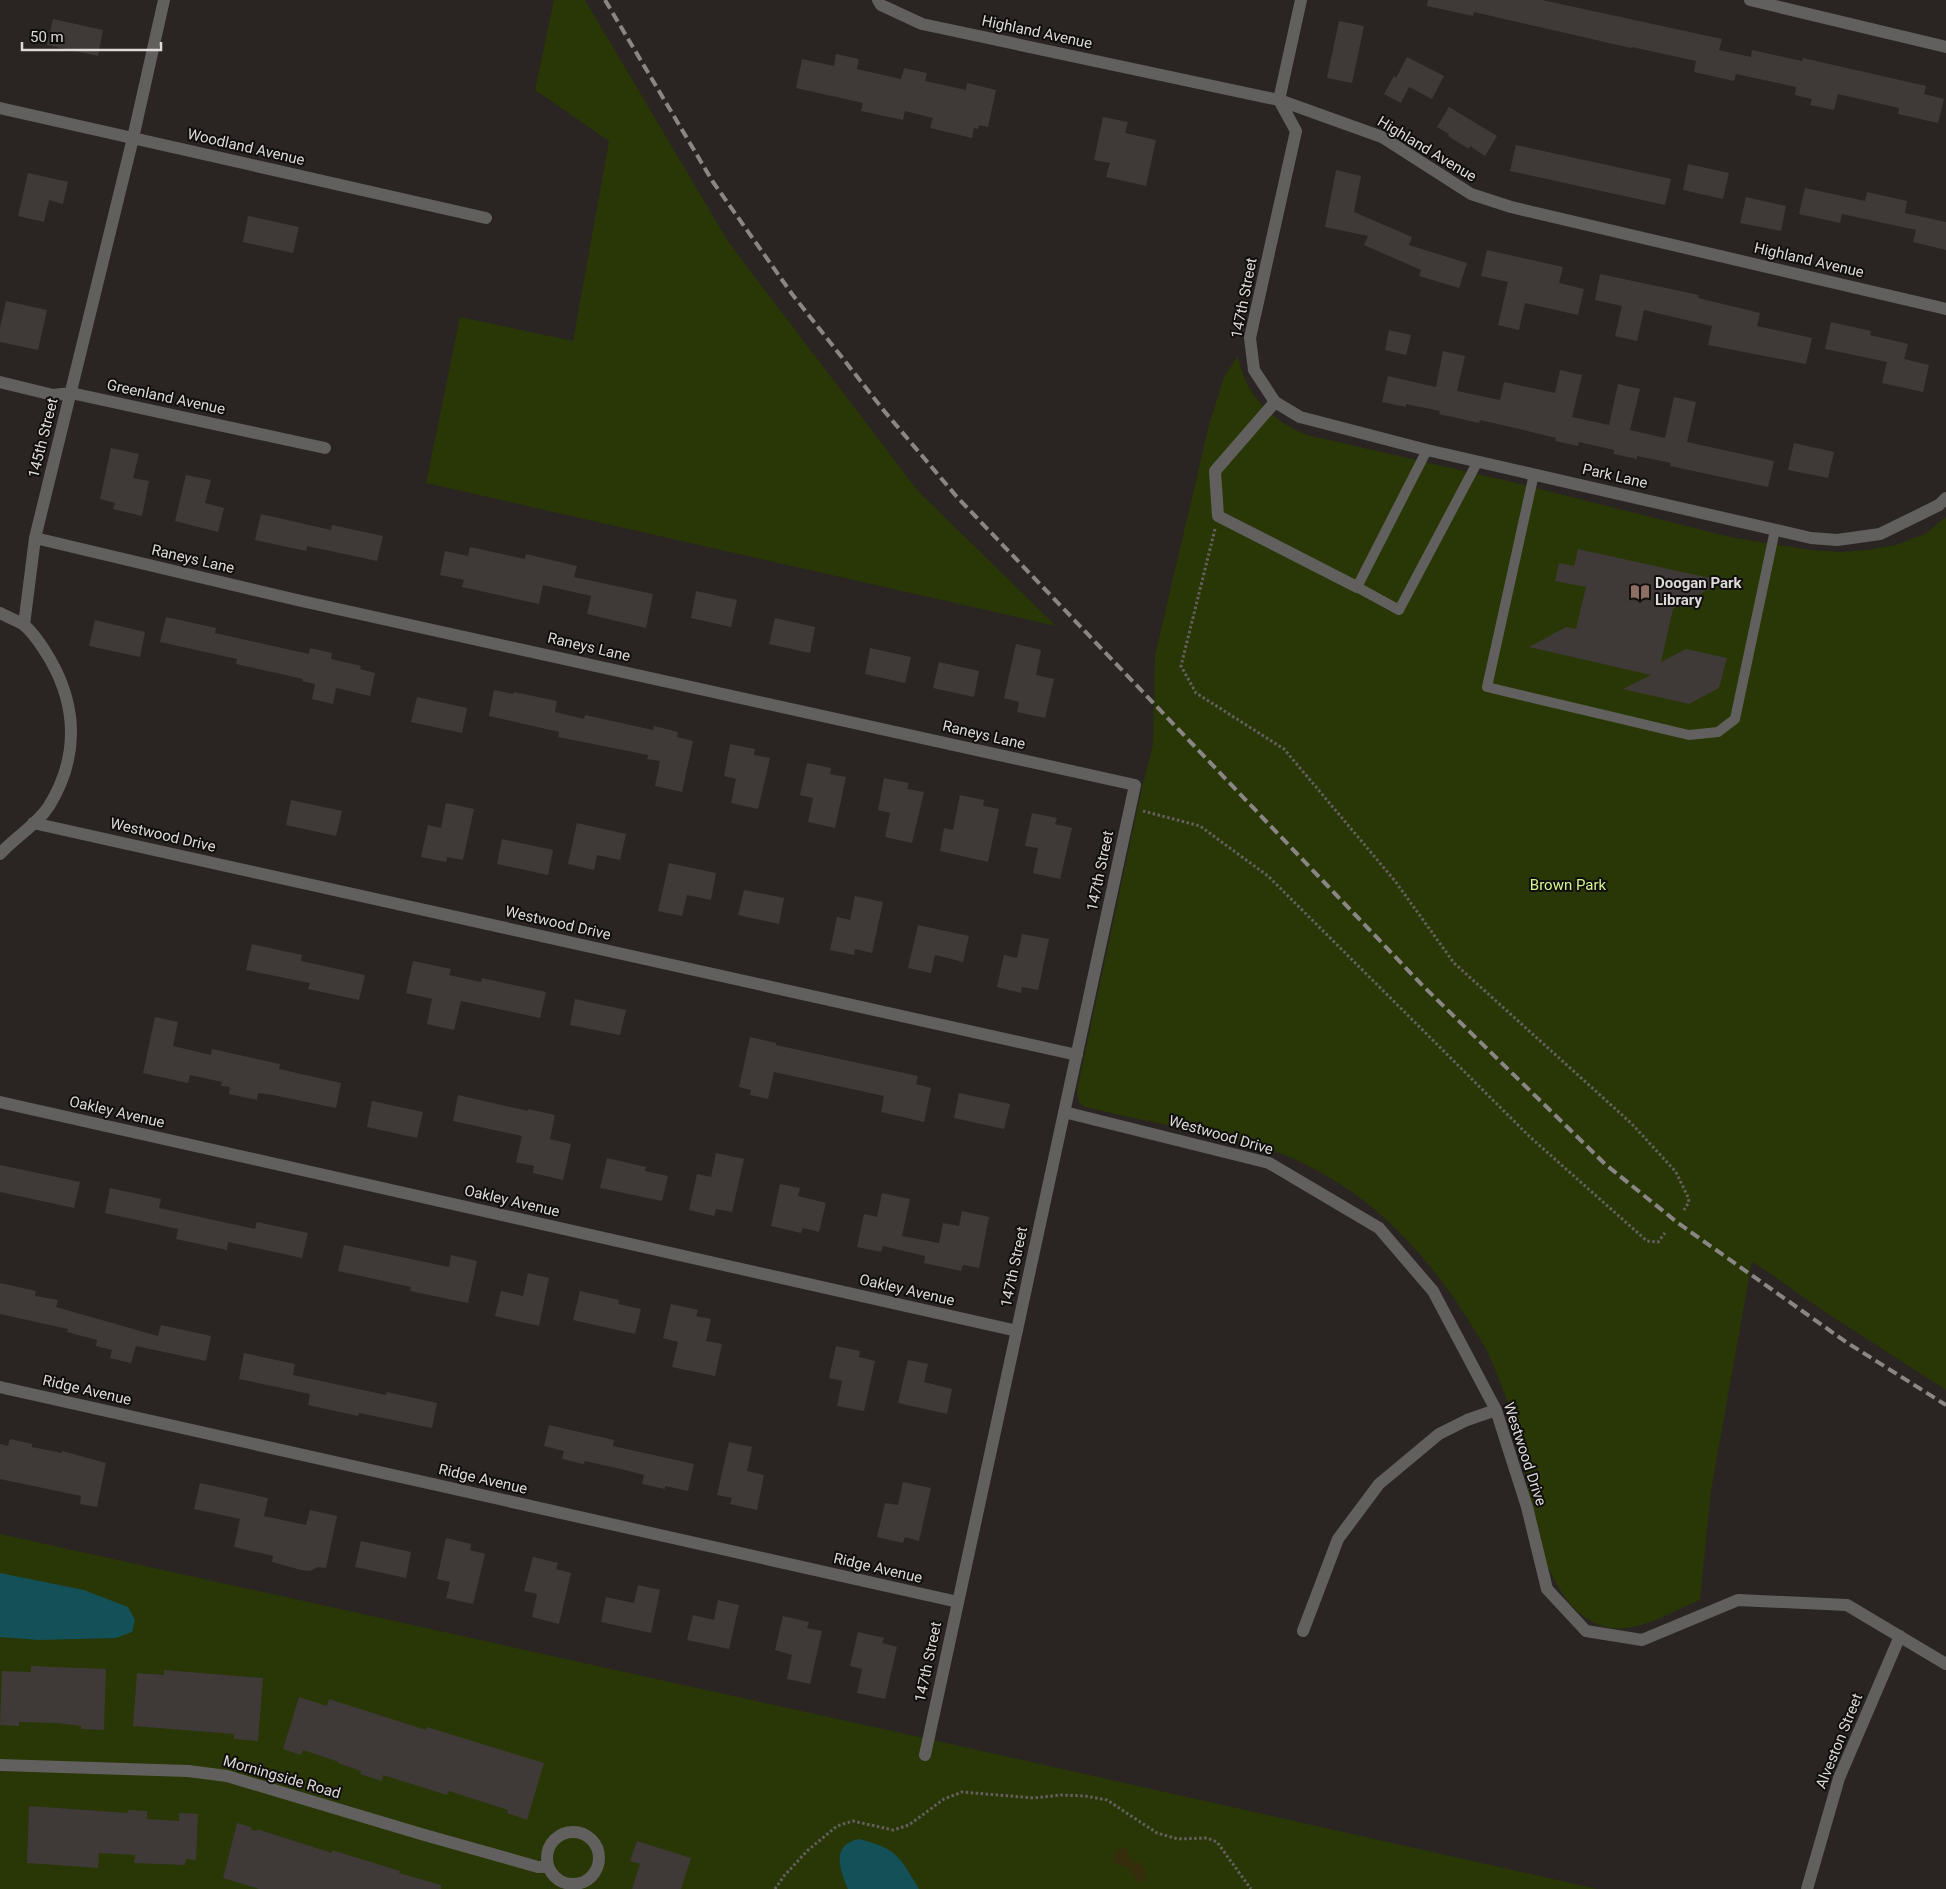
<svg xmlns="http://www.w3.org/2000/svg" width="1946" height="1889" viewBox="0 0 1946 1889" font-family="Roboto,sans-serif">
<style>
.green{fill:#293606}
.sand{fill:#362d0c}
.water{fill:#135057}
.building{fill:#3f3a38}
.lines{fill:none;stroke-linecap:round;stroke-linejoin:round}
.path{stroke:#64605e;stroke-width:3;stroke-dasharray:2.5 2.5;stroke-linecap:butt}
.lane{stroke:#61605e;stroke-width:10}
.street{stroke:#61605e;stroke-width:12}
.rail{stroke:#8a8685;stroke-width:4;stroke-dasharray:10 5;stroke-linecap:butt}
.labels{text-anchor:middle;stroke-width:4;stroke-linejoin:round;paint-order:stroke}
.street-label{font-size:15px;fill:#dddad9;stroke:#110f0e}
.poi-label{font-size:15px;font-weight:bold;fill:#dddad9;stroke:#110f0e;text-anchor:start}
.park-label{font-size:15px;fill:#d2f38f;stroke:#110f0e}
</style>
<rect width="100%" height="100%" fill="#2a2523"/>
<path class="green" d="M554,0H585L729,243L918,491L1056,626L426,483L460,317L573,341L609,141L535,90Z
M1238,356C1245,395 1271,421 1307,435L1508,481L1734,538L1812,550L1841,552L1866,550L1896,545L1925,534L1946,517V1390L1822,1310L1752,1261L1711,1491L1700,1600C1666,1613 1627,1643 1589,1620C1557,1601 1539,1550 1532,1515C1528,1496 1527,1476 1523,1457C1515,1422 1503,1386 1488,1353C1484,1344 1477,1335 1472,1326C1447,1285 1416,1246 1380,1214C1356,1193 1325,1173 1296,1160C1264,1145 1227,1138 1192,1130C1156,1123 1120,1115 1085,1107L1079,1102L1077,1090L1142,788L1153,744L1155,655L1209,425L1224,377Z
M0,1534L942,1742L1597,1889H0Z"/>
<path class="sand" d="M1120,1848H1125L1132,1861L1143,1865L1146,1874V1880L1140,1882L1137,1881L1129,1868L1114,1863V1854Z"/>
<path class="water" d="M0,1573L84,1590L128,1607L135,1620L132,1632L116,1638L38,1640L0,1637Z
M859,1839C898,1849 899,1856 919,1889H848C840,1870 830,1845 859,1839Z"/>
<path class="building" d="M1428,0H1542L1722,39L1719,50L1751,57L1752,50L1802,61L1803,58L1926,86L1924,94L1944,99L1938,123L1898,114L1899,108L1838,94L1834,110L1810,105L1812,99L1795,95L1796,87L1736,74L1734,81L1694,72L1696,61L1632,47L1631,48L1474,12L1473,16L1427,6Z
M53,19L103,30L98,56L47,45Z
M1339,21L1364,26L1352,83L1327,78Z
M836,54L859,59L857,69L901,79L904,68L927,73L925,81L966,90L967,83L996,90L988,127L979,125L978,129L974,128L972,138L930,128L933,118L905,111L903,120L861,111L863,103L796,88L802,59L834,66Z
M1407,57L1444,76L1432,99L1409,87L1401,103L1384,94L1394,76L1396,78Z
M1449,107L1497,136L1485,156L1470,146L1469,149L1448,136L1449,134L1437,127Z
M1103,117L1128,122L1125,133L1156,140L1146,186L1106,177L1110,163L1094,160Z
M1516,145L1671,179L1665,205L1510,171Z
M1688,164L1729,173L1723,199L1683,190Z
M1336,170L1361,176L1354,212L1412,237L1409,245L1467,263L1459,288L1419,276L1421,270L1364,245L1368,236L1325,227Z
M28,173L68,182L63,204L49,200L44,222L18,216Z
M1805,188L1865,201L1867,192L1907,201L1905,213L1946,222V250L1913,242L1916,230L1842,214L1840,223L1799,214Z
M1746,197L1786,206L1781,231L1740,223Z
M248,216L299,227L293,253L243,242Z
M1487,250L1563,267L1559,283L1584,289L1578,315L1525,303L1519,330L1498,325L1508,282L1481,276Z
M1600,274L1699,295L1698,298L1760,313L1757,326L1812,338L1806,364L1708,345L1712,326L1644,310L1637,341L1615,336L1622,306L1595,300Z
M6,301L47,310L38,350L0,342V328Z
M1831,322L1871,331L1870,335L1908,344L1904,359L1929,365L1923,392L1882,383L1887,362L1825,349Z
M1389,330L1411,335L1406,355L1385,350Z
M1443,351L1465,356L1457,391L1500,400L1504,382L1555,393L1560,370L1582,375L1572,417L1609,425L1618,384L1640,389L1630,430L1665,438L1674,397L1696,402L1687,442L1774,461L1768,487L1670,466L1671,463L1637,456V459L1614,454V450L1579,442L1578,446L1555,441L1556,438L1515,428L1480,420L1479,423L1439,414L1440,411L1406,404V407L1382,402L1388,376L1436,387Z
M1794,443L1834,452L1828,478L1788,470Z
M111,448L139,454L133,478L149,481L142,516L113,509L115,503L100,499Z
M186,475L211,480L205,503L224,508L218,532L175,521Z
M261,514L331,530L332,525L383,536L377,561L307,546L306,551L255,540Z
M470,547L525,559L526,554L577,566L574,577L653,594L646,628L587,614L591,596L543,585L539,604L462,587L464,580L440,575L445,551L468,556Z
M1578,549L1723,581L1673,609L1661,662L1686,649L1727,658L1719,688L1689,704L1623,689L1651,675L1529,647L1566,627L1576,629L1586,587L1555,581L1559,563L1574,566Z
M696,591L737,600L731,627L691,618Z
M166,617L216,628L215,633L309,654L310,648L332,653L331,659L361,666L360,669L375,673L370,696L336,688L333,704L312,699L315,684L302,681L303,679L236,664L237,659L160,642Z
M775,618L815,627L810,653L769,644Z
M95,620L145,632L140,657L89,646Z
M1016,644L1041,650L1036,675L1054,679L1045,718L1017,712L1019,702L1004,698Z
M870,648L911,657L905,683L865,674Z
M939,662L979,671L974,697L933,688Z
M494,690L513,694L514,692L557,701L555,712L584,719L585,715L653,730L654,726L678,732L677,737L693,741L682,792L655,786L660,761L647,759L648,755L558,737L559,732L489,716Z
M417,697L467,708L462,733L411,722Z
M730,744L755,749L754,755L770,758L758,809L731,803L736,779L724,776Z
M807,763L831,768L830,774L846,777L835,828L808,822L813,798L800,795Z
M884,778L909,783L907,789L924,792L912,843L885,837L890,813L878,810Z
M960,795L984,800L983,806L999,809L988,862L940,851L944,828L953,830Z
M291,800L342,811L336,836L286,825Z
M446,803L474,809L463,860L447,857L446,862L421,857L428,825L441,828Z
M1032,813L1057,818L1055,824L1072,828L1060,879L1033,873L1038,848L1025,846Z
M577,823L626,834L620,860L597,855L594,870L568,864Z
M502,839L553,850L548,875L497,864Z
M669,863L716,873L711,900L687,895L682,916L658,911Z
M744,890L784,898L779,924L738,915Z
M855,896L883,902L872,953L855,949L854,955L830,950L837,917L850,920Z
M918,925L969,936L963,962L935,955L931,973L908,968Z
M1022,934L1049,939L1038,990L1022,987L1021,993L997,987L1004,955L1017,958Z
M252,944L302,955L301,961L365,975L359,1000L308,989L310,983L246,970Z
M413,961L451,969L449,975L481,982L482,978L546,992L540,1018L461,1001L454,1030L427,1024L432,999L406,993Z
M575,999L626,1010L620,1035L570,1025Z
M155,1017L178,1022L173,1046L211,1055L212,1049L280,1064L279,1069L341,1083L336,1108L273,1095L258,1093L257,1100L229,1094L230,1087L221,1086L222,1082L190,1075L188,1083L143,1073Z
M750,1037L776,1043V1045L918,1076L916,1084L931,1088L924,1122L881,1112L884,1096L774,1072L768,1099L750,1095L751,1090L739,1087Z
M959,1093L1010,1104L1004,1129L954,1118Z
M458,1095L528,1111V1109L555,1115L550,1139L571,1144L563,1180L533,1173L534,1166L516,1162L522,1136L453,1121Z
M372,1101L423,1112L417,1138L367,1127Z
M716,1153L744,1159L732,1212L716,1209L714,1216L689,1210L697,1174L711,1177Z
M607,1158L646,1167L645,1171L668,1176L662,1201L600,1188Z
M0,1165L80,1182L74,1208L0,1192Z
M780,1184L800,1188L798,1196L826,1203L819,1232L803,1228L801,1233L771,1226Z
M110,1188L161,1199L159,1208L255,1229L257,1222L308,1233L302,1258L228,1242L227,1250L176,1239L178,1229L105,1213Z
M882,1193L910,1199L902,1236L939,1243L943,1223L959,1226L962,1211L989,1217L979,1268L963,1265L961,1271L924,1263L925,1256L883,1246L881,1252L857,1247L864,1214L877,1217Z
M344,1245L449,1267L451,1255L477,1261L468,1303L410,1291L411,1287L338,1271Z
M528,1273L549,1278L539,1326L495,1316L501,1291L523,1296Z
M0,1283L36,1291L35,1296L58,1300L56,1307L158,1336L161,1325L211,1336L206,1361L136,1346L131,1363L110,1358L112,1350L96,1346L97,1340L67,1332L68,1329L0,1314Z
M580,1291L619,1300L618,1304L641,1309L635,1334L573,1320Z
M671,1304L698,1310L696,1316L711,1319L706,1341L722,1344L715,1376L672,1367L678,1342L663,1338Z
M836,1346L860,1351L859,1357L875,1361L864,1411L837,1406L842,1381L829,1378Z
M244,1353L295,1364L293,1375L386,1395L387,1392L437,1403L432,1428L359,1413L358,1416L308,1405L310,1394L239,1379Z
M908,1360L928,1364L924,1382L952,1389L947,1414L898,1403Z
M549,1425L614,1440L613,1446L694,1464L688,1491L665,1486V1489L642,1484L644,1475L625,1470L585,1461L584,1464L562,1459L564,1451L544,1446Z
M10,1439L32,1444V1447L62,1453V1451L106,1463L97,1507L80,1504L81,1496L0,1479V1444L8,1446Z
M729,1442L752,1447L747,1471L764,1475L757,1510L730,1504L732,1498L717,1495Z
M903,1482L931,1488L919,1541L905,1537L903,1543L877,1537L885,1503L898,1505Z
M200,1483L268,1498L264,1516L306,1525L310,1510L337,1516L326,1568L318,1567L310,1571L301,1570L272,1562L273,1556L234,1547L240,1519L194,1509Z
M446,1538L471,1544L470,1550L485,1554L473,1604L446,1598L450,1582L437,1579Z
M361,1541L411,1552L406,1578L355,1567Z
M533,1557L558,1563L556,1569L571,1573L559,1624L532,1617L537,1594L524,1591Z
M638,1585L660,1590L651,1633L601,1622L606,1597L634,1603Z
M718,1600L739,1605L729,1649L687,1640L693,1615L714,1620Z
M783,1616L809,1622L807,1628L822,1631L810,1684L787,1679L792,1655L775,1650Z
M858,1632L884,1638L882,1643L897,1647L885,1699L857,1693L862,1669L850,1666Z
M31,1666L106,1669L104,1730L81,1729V1726L57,1723L19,1722V1726L0,1725L2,1671L31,1672Z
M164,1670L263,1678L258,1741L234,1739V1734L133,1726L137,1673L164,1675Z
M299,1697L327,1706L329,1699L426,1730L427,1727L544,1763L527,1820L507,1813L508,1810L449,1791L447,1795L383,1775L382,1781L360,1774L361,1771L338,1763L339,1762L303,1750L301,1755L283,1749Z
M29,1806L128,1813V1810L147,1811V1819L179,1821V1813L198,1814L196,1860L186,1859L185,1865L134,1863L135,1855L99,1853L98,1868L27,1863Z
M237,1823L251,1827V1830L257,1831V1829L332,1853V1850L400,1871L399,1873L441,1885V1889H259L223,1878Z
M637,1841L691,1858L681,1889H632L640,1864L630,1861Z"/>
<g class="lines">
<path class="path" d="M1215,529L1181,666L1196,693L1284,749L1395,881L1454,963L1631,1123L1676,1172L1688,1197L1689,1202L1684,1210
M1143,811L1200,826L1268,876L1530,1137L1647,1241L1658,1242L1665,1233
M775,1889L784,1876L807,1851L837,1826L853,1821L893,1830L909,1825L944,1799L962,1792L1034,1798L1061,1795L1085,1796L1107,1800L1157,1833L1178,1839L1207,1838L1217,1842L1251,1889"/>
<path class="lane" d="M1427,450L1357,587L1399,610L1478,461
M1534,474L1487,687L1689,735L1718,732L1735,719L1775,530"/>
<path class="street" d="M878,0L881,5L922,24L1279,100L1382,137L1471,194L1511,207L1946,309
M1301,0L1279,100L1296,131L1250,338L1254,370L1275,402L1300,417L1427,450L1811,538L1837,540L1880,534L1939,505L1946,498
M1750,0L1946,47
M0,108L486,218
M0,382L53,395L71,393L325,448
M1275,402L1215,471L1218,516L1357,587
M35,538L297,600L1135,785L925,1755
M0,613C7,617 17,620 24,625C35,634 44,649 51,661C78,709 78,759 49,806C37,825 15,837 0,854
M24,625L35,538L133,138L164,0
M33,823L1077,1055
M0,1102L1017,1331
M1064,1112L1269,1163L1379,1228L1433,1291L1496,1410L1527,1507L1547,1589L1586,1631L1642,1640L1738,1600L1847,1605L1946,1664
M0,1387L958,1602
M1303,1631L1338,1539L1379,1484L1439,1434L1467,1420L1496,1410
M0,1765L188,1771L227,1776L421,1834L538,1867H548
M547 1858a26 26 0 1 1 52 0a26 26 0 1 1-52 0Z
M1807,1889L1839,1778L1900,1636"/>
<path class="rail" d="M605,0L713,182L792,294L885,412L957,497L1323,881L1423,986L1605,1164L1678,1223L1846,1342L1946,1405"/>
</g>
<defs>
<g id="library-bare" transform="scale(1.5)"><path d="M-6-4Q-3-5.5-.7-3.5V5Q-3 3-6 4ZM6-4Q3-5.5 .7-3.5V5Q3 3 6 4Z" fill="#8d6e63" stroke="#110f0e" stroke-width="2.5" paint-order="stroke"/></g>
</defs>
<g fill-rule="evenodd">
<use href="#library-bare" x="1640" y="592"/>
</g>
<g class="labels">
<g class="street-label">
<text transform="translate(1037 32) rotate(12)" y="5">Highland Avenue</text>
<text transform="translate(246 147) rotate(13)" y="5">Woodland Avenue</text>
<text transform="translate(1427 149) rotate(31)" y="5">Highland Avenue</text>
<text transform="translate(1809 260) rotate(13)" y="5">Highland Avenue</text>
<text transform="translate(1244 298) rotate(-79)" y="5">147th Street</text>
<text transform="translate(166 397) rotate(12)" y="5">Greenland Avenue</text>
<text transform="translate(43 438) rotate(-76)" y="5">145th Street</text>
<text transform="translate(1615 476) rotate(13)" y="5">Park Lane</text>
<text transform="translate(193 559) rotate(13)" y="5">Raneys Lane</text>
<text transform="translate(589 647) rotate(13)" y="5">Raneys Lane</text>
<text transform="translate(984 735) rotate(13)" y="5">Raneys Lane</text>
<text transform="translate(163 835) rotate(13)" y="5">Westwood Drive</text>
<text transform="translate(1100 871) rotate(-78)" y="5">147th Street</text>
<text transform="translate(558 923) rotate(13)" y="5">Westwood Drive</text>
<text transform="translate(117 1112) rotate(13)" y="5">Oakley Avenue</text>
<text transform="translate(1221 1135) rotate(16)" y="5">Westwood Drive</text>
<text transform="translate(512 1201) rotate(13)" y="5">Oakley Avenue</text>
<text transform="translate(1014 1267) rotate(-78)" y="5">147th Street</text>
<text transform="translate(907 1290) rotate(13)" y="5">Oakley Avenue</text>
<text transform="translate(87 1390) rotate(13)" y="5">Ridge Avenue</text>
<text transform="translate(1525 1454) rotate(72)" y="5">Westwood Drive</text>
<text transform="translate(483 1479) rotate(13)" y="5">Ridge Avenue</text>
<text transform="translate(878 1568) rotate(13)" y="5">Ridge Avenue</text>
<text transform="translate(928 1662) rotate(-78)" y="5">147th Street</text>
<text transform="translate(1839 1741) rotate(-68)" y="5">Alveston Street</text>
<text transform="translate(282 1777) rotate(16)" y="5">Morningside Road</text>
</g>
<g class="poi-label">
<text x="1655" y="588">Doogan Park<tspan x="1655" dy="17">Library</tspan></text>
</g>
<g class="park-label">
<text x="1568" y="890">Brown Park</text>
</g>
</g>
<path d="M22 42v8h139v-8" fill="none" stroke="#dddad9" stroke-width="2.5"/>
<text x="30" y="42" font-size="15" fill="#dddad9" stroke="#110f0e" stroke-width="4" paint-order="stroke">50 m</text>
</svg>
